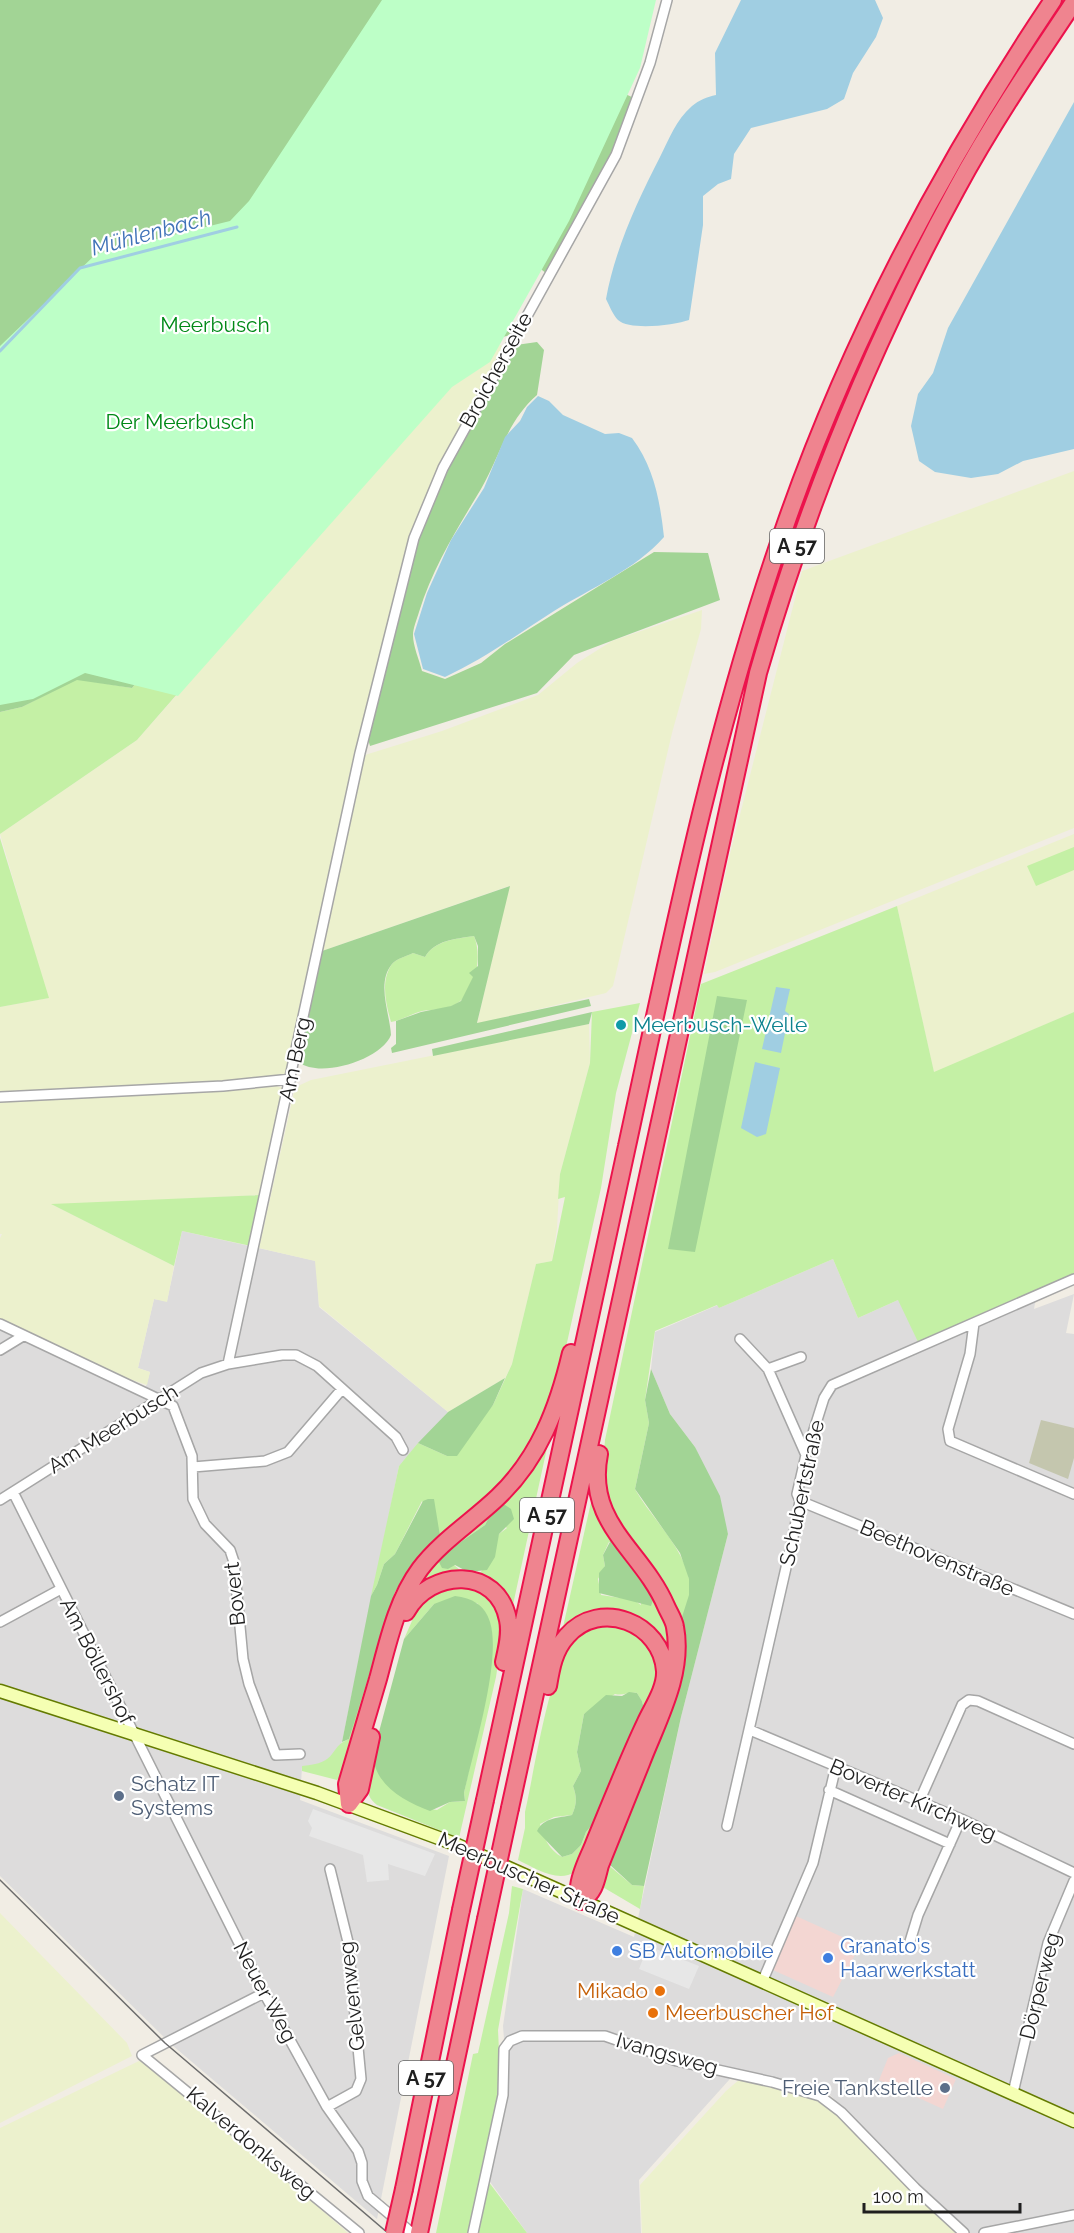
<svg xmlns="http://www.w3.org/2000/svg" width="1074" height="2233" viewBox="0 0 1074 2233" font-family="Raleway,sans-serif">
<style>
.residential{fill:#dddcdc}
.commercial{fill:#f3d6d2}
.construction{fill:#c4c6ae}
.farmland{fill:#ecf1cd}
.grass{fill:#c4f0a5;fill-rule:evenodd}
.forest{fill:#a2d495}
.park{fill:#bdffc7}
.parking{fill:#e7e7e7}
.water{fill:#a0cee2}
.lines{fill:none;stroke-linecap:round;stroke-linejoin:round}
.stream{stroke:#a0cee2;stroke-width:3}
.minor-casing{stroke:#a6a6a6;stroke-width:12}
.secondary-casing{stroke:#647b00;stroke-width:15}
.motorway-casing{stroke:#ec134c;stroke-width:20}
.minor{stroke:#fff;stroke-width:9}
.secondary{stroke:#f5ffb3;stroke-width:12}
.motorway{stroke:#ef848f;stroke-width:16}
.tram{stroke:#6d6d6d;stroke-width:1.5}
.motorway-bridge-casing{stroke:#ec134c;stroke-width:20;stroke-linecap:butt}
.motorway-bridge{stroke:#ef848f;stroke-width:16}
.culture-dot{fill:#0f9aa8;stroke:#fff;stroke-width:2}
.service-dot{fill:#5c6f8a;stroke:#fff;stroke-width:2}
.shop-dot{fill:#3f7fe0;stroke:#fff;stroke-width:2}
.food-dot{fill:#e8710a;stroke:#fff;stroke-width:2}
.labels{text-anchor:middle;stroke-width:4.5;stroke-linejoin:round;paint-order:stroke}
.shield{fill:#fff;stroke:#626262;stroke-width:1.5}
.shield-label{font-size:20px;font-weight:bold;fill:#1f1f1f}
.park-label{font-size:21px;fill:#018917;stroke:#fff}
.street-label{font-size:21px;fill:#1f1f1f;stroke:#fff}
.culture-label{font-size:21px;fill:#0d838f;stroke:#fff;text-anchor:start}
.service-label{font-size:21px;fill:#4e5e75;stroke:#fff;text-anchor:start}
.shop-label{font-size:21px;fill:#366cbe;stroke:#fff;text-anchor:start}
.food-label{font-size:21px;fill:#c56008;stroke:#fff;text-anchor:end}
.water-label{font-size:22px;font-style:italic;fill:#4173b8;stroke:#fff}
</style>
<rect width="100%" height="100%" fill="#f1ede4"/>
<path class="residential" d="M182,1231L316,1261L319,1307L448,1412L399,1466L342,1742L330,1759L318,1765L302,1767L300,1800L449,1856L377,2219L172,2045L0,1876V1329L96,1376L144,1393L150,1372L138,1368L154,1299L167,1301Z
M833,1259L858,1318L898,1300L1037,1292L1034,1309L1074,1294L1066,1333L1074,1334V2233H966L828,2093L738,2070L639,2180L641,2233H527L488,2179L508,2091L503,2026L523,1889L634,1937L681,1717L728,1534L695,1447L670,1414L651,1369L655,1332L718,1305L719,1308Z"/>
<path class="commercial" d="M796,1916L860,1945L833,1997L773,1970Z
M899,2053L956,2079L943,2109L879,2080L888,2058Z"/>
<path class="construction" d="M1041,1420L1074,1428V1458L1068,1479L1029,1463Z"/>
<path class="farmland" d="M496,343L504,347L439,467L410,537L356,750L287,1074L281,1078L0,1095V1007L48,998L0,834L137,740L445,391Z
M1074,471V828L715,972L704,974L729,858L802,571Z
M702,610L701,629L672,733L613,986L606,993L477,1024L509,886L322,951L365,755L442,731L538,695L577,663L612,641Z
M1074,834V1012L934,1073L897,906Z
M589,1024L590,1063L560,1174L557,1228L552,1261L536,1264L512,1364L505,1378L448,1412L319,1306L315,1261L259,1248L294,1092L300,1085L311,1080Z
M274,1085L282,1088L283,1094L261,1195L53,1205L174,1266L167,1302L154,1299L138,1368L150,1372L147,1385L99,1369L0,1320V1238L2,1234H0V1099Z
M0,1913L127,2043L132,2056L0,2123Z
M139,2061L149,2064L185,2091L348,2233H0V2128Z
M740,2079L771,2085L821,2100L840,2114L958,2233H642L640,2185L726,2091Z"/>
<path class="grass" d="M227,569L281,575L137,740L0,834V712L22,707L77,679L132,688Z
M0,838L49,998L0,1007Z
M1074,847V870L1036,886L1027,866Z
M897,906L934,1072L1074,1012V1276L919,1344L898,1300L858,1318L833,1259L719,1308L717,1305L655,1331L645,1400L649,1423L635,1489C655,1526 714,1573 680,1620C667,1571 618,1543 605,1496C600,1479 604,1457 605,1440L701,984Z
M474,936C482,955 477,989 459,1002C449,1010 434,1009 422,1011C411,1014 402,1020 391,1022C386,1004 380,981 392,964C396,959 407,956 413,953L425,957C435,940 456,939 474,936Z
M640,1003L616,1093L601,1188L561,1370L534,1439L502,1484L433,1545L340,1777L337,1780L302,1771V1766C340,1763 327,1748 349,1739C370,1669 382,1586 440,1536L422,1501L395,1554L384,1564L377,1585L371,1596L399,1466L418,1443L447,1456L493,1405L512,1364L536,1264L552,1261L565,1197L558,1199L560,1174L590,1063L592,1012Z
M261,1195L251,1246L182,1231L174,1266L51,1204Z
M550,1434L511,1614L480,1579L412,1589ZM490,1515L507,1528L499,1534L481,1572L460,1570L442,1555L485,1525Z
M594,1489L667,1612L673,1659L632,1618L561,1636ZM609,1542H614L640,1577L641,1605L634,1600L601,1595L598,1579L605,1566L603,1555Z
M447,1585L471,1588L482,1593L497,1610L503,1631L496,1677L459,1838L377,1805C360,1793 369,1770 373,1754L404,1798L424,1808L437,1810L450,1802L465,1801L464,1793L491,1663L490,1623L477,1603L434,1604L404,1639L419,1605Z
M599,1625C628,1624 657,1640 658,1672C658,1686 650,1701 645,1713L642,1701L637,1693C628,1692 623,1696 615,1694L584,1714L577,1752L581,1771L573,1786C577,1797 577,1804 572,1815L554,1817L540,1824C544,1838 549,1850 562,1857L572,1854L581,1845L586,1832L602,1813L575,1872C557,1883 535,1868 518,1860L525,1828V1812C534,1773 549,1670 572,1642C579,1633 589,1629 599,1625Z
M606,1863L632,1885L644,1886L640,1909L601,1886Z
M512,1886L523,1889L498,2030L501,2093L482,2173L527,2233H436L473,2054L478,2053L509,1913Z"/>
<path class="forest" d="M0,0H618L619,91L636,99L615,154L547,274L477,218L504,325L511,335L498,338L228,568L132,688L77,680L22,707L0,712Z
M537,342L544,350L537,395C507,421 500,456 481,489C457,529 433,567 419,612C417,619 413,628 413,635C413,646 419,659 422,671L445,679L481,663L505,644L654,552L708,553L720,600L574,655L537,693L370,746L368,739C384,672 395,603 418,538C441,474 477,413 508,353L516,345Z
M510,886L477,1023L589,999L591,1006L392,1053L391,1048L396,1044V1021L421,1012L451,1006L461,1001L473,977L469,973L478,966V946L474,936C455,939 435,940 425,957L413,953C407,956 396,959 392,964C376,983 390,1014 391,1035C381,1060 319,1079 299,1062L322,951Z
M717,996L747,1000L695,1252L668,1249Z
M592,1012L589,1024L433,1056L432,1049Z
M651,1369L670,1414L695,1447L720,1496L728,1534L681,1717L644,1886L632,1885L609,1864L684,1667L686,1640L682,1617L689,1595V1579L680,1553L635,1489L649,1423L645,1400Z
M505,1378L493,1405L457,1456H447L418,1443L448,1412Z
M428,1499H434L440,1536L411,1565L395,1592L349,1739L342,1742L371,1596L377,1585L384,1564L395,1554L423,1501Z
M502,1503L511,1509L514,1519L499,1534L495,1557L487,1570L468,1572L455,1565L448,1569L442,1568L439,1562L442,1555L485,1525L490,1515Z
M611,1540L654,1597L651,1606L599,1593V1573L605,1566L603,1555Z
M455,1596C472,1598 485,1605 490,1622C502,1660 473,1752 464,1793L465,1801L450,1802L430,1811C404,1801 374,1785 373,1754L404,1639L434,1604Z
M629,1692L637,1693L642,1701L645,1713L602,1813L586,1832L581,1845L572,1854L562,1857L537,1831C544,1817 559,1818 572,1815C577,1804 577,1797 573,1786L581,1771L577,1752L584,1714L606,1695L622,1696Z"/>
<path class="park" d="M382,0H656L640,68L569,221L490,362L452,387L178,696L85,673L33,699L0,705V346L96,254L230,221L249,201Z"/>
<path class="parking" d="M313,1809L435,1854L425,1876L388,1864L389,1880L367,1882L363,1855L309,1836L312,1828L308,1821Z
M648,1946L699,1966L689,1989L639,1969Z"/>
<path class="water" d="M741,0H875L883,18L876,37L853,73L844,99L827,109L751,128L734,154L731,179L718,184L703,196V225L689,320C675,325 630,331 618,320C613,315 609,305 606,299C615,249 637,202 660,157C669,139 676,120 692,106C699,100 707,97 716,95L715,53Z
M1074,102V449L1023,461L998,474L971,478L935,472L919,461L911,426L918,394L933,373L948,328Z
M538,396L549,401L563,415L605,434L619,433L632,438C654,467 660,501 664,537C635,570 591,588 554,611C518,634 484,659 445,677L423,669L414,634L427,593L451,540L484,488L505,437L520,421L527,407Z
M776,987L790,989L785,1011L789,1014L781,1053L762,1049Z
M755,1062L780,1068L766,1134L757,1137L741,1128Z"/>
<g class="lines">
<path class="stream" d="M0,351L80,268L237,227"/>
<g class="minor-casing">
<path id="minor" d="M0,1097L223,1086L291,1079
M974,1323L970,1354L948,1429L950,1441L1074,1494
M0,1324L173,1406L192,1456L193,1499L205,1524L230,1550L234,1562L243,1659L249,1684L276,1755L300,1754
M740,1339L768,1369L806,1455
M0,1350L23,1336
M228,1364L360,753L414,538L443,468L616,155L650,63L667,0
M768,1369L801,1357
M193,1467L265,1461L288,1452L342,1389
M13,1492L264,1993L327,2107L358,2151L362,2163V2181L368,2196L412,2233
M0,1500L201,1373L228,1364L282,1355H296L317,1366L396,1437L403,1450
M800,1501L1074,1614
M0,1622L61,1589
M750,1730L961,1819L1074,1873
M829,1790L950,1844
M919,1802L962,1705L969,1700L978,1701L1074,1744
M727,1826L793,1537L800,1501L797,1494L806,1455L824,1398L832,1385L1074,1279
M908,1948L918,1915L961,1819
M763,1980L813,1863L836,1766
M264,1993L142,2055L359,2233
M1013,2093L1048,1943L1074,1881
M327,2107L356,2091L361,2079L348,1942L330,1869
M473,2233L503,2095L504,2049L510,2041L522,2036H605L677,2061L772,2082L820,2096L841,2112L915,2188L964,2233
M984,2233L1074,2215"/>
</g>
<g class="secondary-casing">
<path id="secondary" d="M0,1691L317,1793L455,1844L1074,2121"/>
</g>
<g class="motorway-casing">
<path id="motorway" d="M406,1612C430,1568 498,1566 508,1620C511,1633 507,1649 504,1662
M548,1686C551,1668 554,1650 567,1636C600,1598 662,1623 665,1671C666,1688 653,1707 646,1722C627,1762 611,1803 594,1844C589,1857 580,1873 579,1887C579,1891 580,1896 581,1901C595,1892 596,1880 600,1865C614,1831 627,1797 641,1763C657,1721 684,1674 675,1627C674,1620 669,1613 666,1606C642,1550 585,1524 599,1454
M485,1800C533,1582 580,1364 627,1146C672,938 714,728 785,526C850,339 943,164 1053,0
M349,1804L347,1784C357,1749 368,1714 378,1679C388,1642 397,1600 420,1569C441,1541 473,1521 498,1497C539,1458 558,1408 571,1353
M349,1804L360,1789L371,1737
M510,1808L758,673C807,504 872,344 956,190C991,125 1033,63 1074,2
M404,2189L461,1910
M419,2233L486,1919"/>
</g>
<use href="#minor" class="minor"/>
<use href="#secondary" class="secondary"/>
<use href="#motorway" class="motorway"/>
<path class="tram" d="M0,1880L165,2043L388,2233"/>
<g class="motorway-bridge-casing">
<path id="motorway-bridge" d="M461,1910L485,1800
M486,1919L510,1808
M394,2233L404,2189"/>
</g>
<use href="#motorway-bridge" class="motorway-bridge"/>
</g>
<circle class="culture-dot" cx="621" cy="1025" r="6"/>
<g class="service-dot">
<circle cx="119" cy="1796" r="6"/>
<circle cx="945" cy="2088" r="6"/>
</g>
<g class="shop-dot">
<circle cx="617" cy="1951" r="6"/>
<circle cx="828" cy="1958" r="6"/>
</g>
<g class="food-dot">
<circle cx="660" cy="1991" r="6"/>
<circle cx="653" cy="2013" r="6"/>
</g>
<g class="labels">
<g class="shield">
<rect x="770" y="529" width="54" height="34" rx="4.5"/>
<rect x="520" y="1498" width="54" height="34" rx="4.5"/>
<rect x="399" y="2061" width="54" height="34" rx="4.5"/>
</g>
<g class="shield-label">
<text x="797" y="553">A 57</text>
<text x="547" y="1522">A 57</text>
<text x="426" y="2085">A 57</text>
</g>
<g class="park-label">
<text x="215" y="332">Meerbusch</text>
<text x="180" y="429">Der Meerbusch</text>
</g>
<g class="street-label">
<text transform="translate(496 370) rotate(-61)" y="7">Broicherseite</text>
<text transform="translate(295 1059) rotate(-78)" y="7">Am Berg</text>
<text transform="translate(113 1429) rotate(-32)" y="7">Am Meerbusch</text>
<text transform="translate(802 1493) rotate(-78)" y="7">Schubertstraße</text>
<text transform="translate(937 1558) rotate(23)" y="7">Beethovenstraße</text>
<text transform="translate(235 1594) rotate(-96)" y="7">Bovert</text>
<text transform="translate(97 1661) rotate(63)" y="7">Am Böllershof</text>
<text transform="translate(913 1800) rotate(23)" y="7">Boverter Kirchweg</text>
<text transform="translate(529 1878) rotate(24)" y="7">Meerbuscher Straße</text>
<text transform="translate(1040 1986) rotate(-76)" y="7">Dörperweg</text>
<text transform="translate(265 1992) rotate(62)" y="7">Neuer Weg</text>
<text transform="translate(352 1996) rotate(-96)" y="7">Gelvenweg</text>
<text transform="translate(667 2054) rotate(16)" y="7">Ivangsweg</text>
<text transform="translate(251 2143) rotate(40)" y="7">Kalverdonksweg</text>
</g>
<g class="culture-label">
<text x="633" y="1032">Meerbusch-Welle</text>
</g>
<g class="service-label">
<text x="131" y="1791">Schatz IT<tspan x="131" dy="24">Systems</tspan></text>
<text x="933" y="2095" text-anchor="end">Freie Tankstelle</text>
</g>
<g class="shop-label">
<text x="840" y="1953">Granato's<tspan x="840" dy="24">Haarwerkstatt</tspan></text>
<text x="629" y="1958">SB Automobile</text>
</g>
<g class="food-label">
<text x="648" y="1998">Mikado</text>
<text x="665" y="2020" text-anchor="start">Meerbuscher Hof</text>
</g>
<g class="water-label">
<text transform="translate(151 232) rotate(-15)" y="8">Mühlenbach</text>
</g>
</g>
<path d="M864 2203v9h156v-9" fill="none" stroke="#1f1f1f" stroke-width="3"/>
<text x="873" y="2203" font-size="18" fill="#1f1f1f" stroke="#ffffff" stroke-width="4.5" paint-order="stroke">100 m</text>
</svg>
